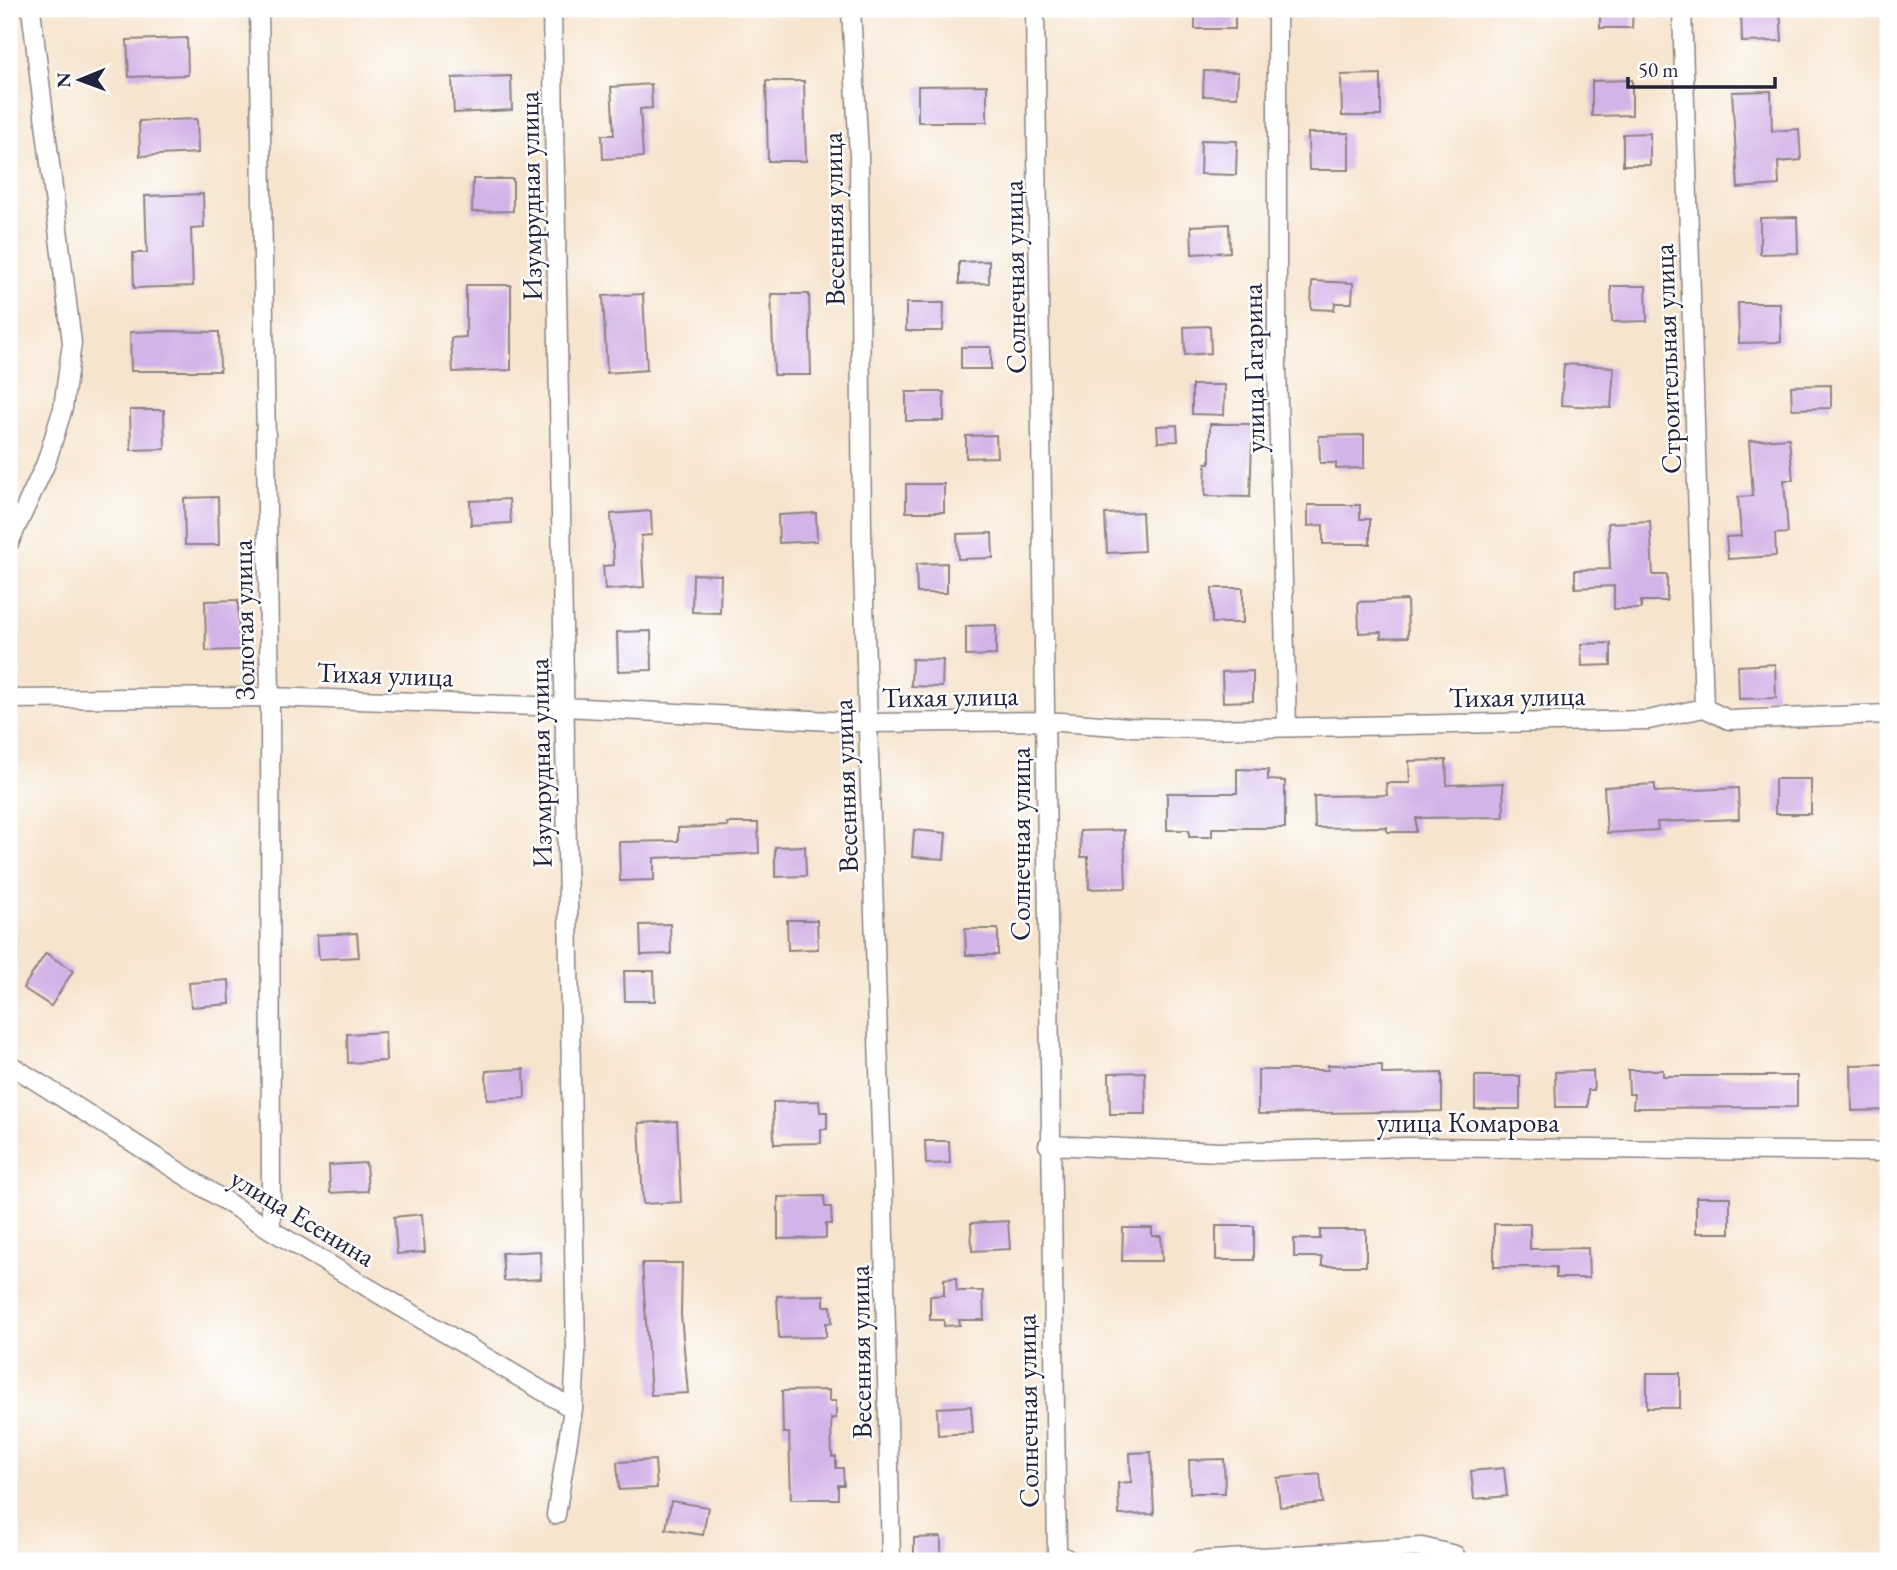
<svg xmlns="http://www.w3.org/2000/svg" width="1897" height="1570" viewBox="0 0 1897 1570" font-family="'EB Garamond',serif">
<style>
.building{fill:#d3b4e8}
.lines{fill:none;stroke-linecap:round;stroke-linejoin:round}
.street-casing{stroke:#8c8384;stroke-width:21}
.street{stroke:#fff;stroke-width:18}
.labels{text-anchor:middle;stroke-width:5;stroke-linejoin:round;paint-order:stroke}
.street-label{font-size:28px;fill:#22223b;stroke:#fff}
</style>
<rect width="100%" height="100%" fill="#fff"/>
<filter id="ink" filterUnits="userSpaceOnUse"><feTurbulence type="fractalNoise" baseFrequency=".0143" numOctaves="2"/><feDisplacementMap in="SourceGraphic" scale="14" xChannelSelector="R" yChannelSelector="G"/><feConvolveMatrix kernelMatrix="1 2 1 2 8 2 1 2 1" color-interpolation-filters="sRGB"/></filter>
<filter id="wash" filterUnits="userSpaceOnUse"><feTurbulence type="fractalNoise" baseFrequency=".00686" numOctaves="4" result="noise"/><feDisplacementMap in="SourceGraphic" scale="28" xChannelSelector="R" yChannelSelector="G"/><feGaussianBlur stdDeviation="1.57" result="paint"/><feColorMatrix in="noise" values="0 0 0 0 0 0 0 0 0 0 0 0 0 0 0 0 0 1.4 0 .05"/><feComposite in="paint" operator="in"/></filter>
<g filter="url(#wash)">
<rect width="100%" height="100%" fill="#f6e4cd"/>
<g id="blocks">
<path class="building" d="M1195,9H1235V29H1195Z
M1600,9H1633L1632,28H1600Z
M1741,9H1780L1782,41L1742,42Z
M187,38L188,75L129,77L127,40Z
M1204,71L1238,72L1237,97L1203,96Z
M1381,74V116H1342L1341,75Z
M511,76L512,110L454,113L452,78Z
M1632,80V115L1592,116V81Z
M766,81H804L806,161H768Z
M651,84L652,108L640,109L643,157L603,159L602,135H614L611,87Z
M987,85V122H918V86Z
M1771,91L1772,131L1799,129L1801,160L1778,162L1779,185L1738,188L1732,92Z
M197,119L198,153L140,156L139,121Z
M1308,133H1349V170H1309Z
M1650,133V165H1623V134Z
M1201,140L1237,141L1236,175L1200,174Z
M473,179H513V211L472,212Z
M203,194L204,228L191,229L193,286L134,288L133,253H147L145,196Z
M1797,217L1798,253L1760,254V218Z
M1229,224L1230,252L1192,254L1191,226Z
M989,261V283L959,284V262Z
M1312,281L1353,283L1352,303H1335L1334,310L1311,309Z
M466,285H511V370L453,372L451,338L466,337Z
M1611,286H1646L1647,321L1612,322Z
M643,294L647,370L607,373L603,296Z
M771,294H809L811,375H774Z
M906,303H944L943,331H906Z
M1738,303H1780L1781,342L1739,343Z
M1210,326L1211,353L1185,355L1184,327Z
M164,331L219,332L220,371H131L130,332Z
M961,347H991V369H961Z
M1564,364L1614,367L1611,408L1561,405Z
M1192,385H1225L1224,415L1192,414Z
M1831,385V408L1792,409L1791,386Z
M906,392H944V421H906Z
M130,410H164L165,449L131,450Z
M1210,424H1256V444H1252L1250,497L1205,496L1206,463H1210Z
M1177,425L1178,441L1158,442L1157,426Z
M996,435L997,457L966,458V436Z
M1364,435V468L1336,469V463H1320L1319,436Z
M1789,438L1793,480H1784L1788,533L1775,534L1776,556L1728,559L1726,537L1741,536L1738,497L1753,496L1749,441Z
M906,484H944V512H906Z
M218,497L219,545H185L184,498Z
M509,499L511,523L471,525L470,501Z
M1308,505H1360V519H1370V544H1323V525L1308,526Z
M651,511L652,535L641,536L644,587L605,590L603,566L614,565L611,514Z
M1142,512L1144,551L1107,553L1105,514Z
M816,513L817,541L779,543L778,515Z
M1650,521L1653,575H1667V601H1641V609H1614V586L1575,588V570L1610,569L1608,523Z
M992,533L993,558L958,559L957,534Z
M947,563V593H917L916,564Z
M693,574L721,575L720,613L692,612Z
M1212,588H1243V623H1212Z
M238,600L239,650L206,651L205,601Z
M1407,600L1408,637L1381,638V632L1359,633L1358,602Z
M996,625V655L966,656V626Z
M651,631L652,670L618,671L617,632Z
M1611,643V665L1582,666L1581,644Z
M912,659L943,660L942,687L911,686Z
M1775,664L1776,698L1739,699L1738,666Z
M1253,671V701L1223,702L1222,672Z
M1446,760L1447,785L1503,783L1504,817L1416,818V832H1387V827L1315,828L1314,796L1387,795L1386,783H1410L1409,761Z
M1237,769L1268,770V780L1285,781V828H1212V837H1189V830H1167V793H1237Z
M1775,779H1811V814H1775Z
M1655,784V792L1738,788L1739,819L1657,822L1658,830L1607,833L1604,787Z
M727,823H758L759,853L654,858V880L620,881L619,842L678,841V828L728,826Z
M914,830L946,833L944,859L912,857Z
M1124,830L1126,888L1089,889L1088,857H1081L1080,831Z
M805,846L806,876L775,877V847Z
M787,920H817L818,949L788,950Z
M670,924L671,954L641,955L640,925Z
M965,929H998V955H966Z
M357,933L359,957L319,959L317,935Z
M46,953L73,971L51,1006L23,988Z
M624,971H654L655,1001H625Z
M229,980L230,1004L191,1007L189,983Z
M385,1032L386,1061L348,1063L347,1034Z
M1888,1064V1110L1852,1111L1851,1065Z
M1328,1065H1382V1074L1442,1073V1111L1258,1114V1070H1328Z
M524,1069L525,1098L487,1100L486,1071Z
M1628,1070H1663V1076H1797V1107L1633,1108L1634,1094H1629Z
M1593,1071L1594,1090H1588V1107H1556L1555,1072Z
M1145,1072L1146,1114H1110L1109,1073Z
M1475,1076H1520V1109H1475Z
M819,1101L820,1112H827V1129H821V1143L774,1144L773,1102Z
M677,1121L681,1202L643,1204L639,1123Z
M925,1141H949L950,1163L926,1164Z
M366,1163L368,1191L330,1193L329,1165Z
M824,1196L825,1207H831L832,1224H826V1238L778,1239V1197Z
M1696,1197H1730V1233H1696Z
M422,1214L425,1252L397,1254L394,1217Z
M1008,1221L1010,1249L972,1251L971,1223Z
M1494,1224H1530V1249L1588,1248L1589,1278H1556V1267H1494Z
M1216,1226H1254V1260H1216Z
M1123,1228H1152V1236H1161L1162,1261H1122Z
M1320,1230H1366V1266H1322V1257H1294V1239H1320Z
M540,1251L541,1279L504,1281L502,1253Z
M642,1263H682L681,1315L688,1393L651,1395Z
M956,1278L957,1291H983L984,1320H959L960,1325L944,1326V1320H930V1296L944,1295V1279Z
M824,1295V1306H831L832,1323H826V1337L779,1338L777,1296Z
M1647,1373H1680V1408H1647Z
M829,1390V1401H836V1418H831L832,1457H836V1468H843L844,1485H838V1499H791L789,1433H783L782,1391Z
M971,1406L973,1433L938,1435L937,1408Z
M1151,1452L1154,1514L1119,1515L1118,1483L1131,1482L1130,1453Z
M1224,1459L1225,1493H1190L1189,1460Z
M655,1460L657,1488L619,1490L617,1462Z
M1504,1468L1507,1496L1474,1499L1471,1471Z
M1320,1474L1323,1503L1280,1507L1277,1478Z
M671,1501L708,1507L703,1535L666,1529Z
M941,1537V1559H914V1538Z"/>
</g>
</g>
<g filter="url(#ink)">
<use href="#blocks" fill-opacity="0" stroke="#8c8384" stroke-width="2"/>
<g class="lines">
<g class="street-casing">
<path id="street" d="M259,9L270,697L271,1230
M552,9L576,1354L573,1409L556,1515
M851,9L859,156L862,538L883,1193L891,1561
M1035,9C1047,523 1046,1038 1057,1553L1071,1561
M1277,9V366L1287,725
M1682,9L1704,708
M9,543L46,463L63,408L72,343L31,9
M9,699L270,697L565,707L869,723L1046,721L1130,727L1208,729L1648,720L1704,708L1729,720L1888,714
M9,1064L271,1230L573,1409
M1048,1145L1222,1152L1407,1147L1888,1152
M1198,1561L1422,1547L1455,1555V1561"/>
</g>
<use href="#street" class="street"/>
</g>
</g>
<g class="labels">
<g class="street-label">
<text transform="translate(530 196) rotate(-91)" y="10">Изумрудная улица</text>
<text transform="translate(833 219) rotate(-91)" y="10">Весенняя улица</text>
<text transform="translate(1014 277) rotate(-91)" y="10">Солнечная улица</text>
<text transform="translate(1667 359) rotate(-92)" y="10">Строительная улица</text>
<text transform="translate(1253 368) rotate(-91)" y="10">улица Гагарина</text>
<text transform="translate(243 620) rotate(-91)" y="10">Золотая улица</text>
<text transform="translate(385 674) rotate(2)" y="10">Тихая улица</text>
<text transform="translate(950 696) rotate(-1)" y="10">Тихая улица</text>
<text transform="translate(1517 696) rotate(-1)" y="10">Тихая улица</text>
<text transform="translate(540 763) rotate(-91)" y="10">Изумрудная улица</text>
<text transform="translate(845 786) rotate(-92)" y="10">Весенняя улица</text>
<text transform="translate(1020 844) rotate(-90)" y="10">Солнечная улица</text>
<text x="1468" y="1132">улица Комарова</text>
<text transform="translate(303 1217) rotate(31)" y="10">улица Есенина</text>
<text transform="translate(860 1352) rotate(-91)" y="10">Весенняя улица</text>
<text transform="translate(1027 1411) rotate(-91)" y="10">Солнечная улица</text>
</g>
</g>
<rect width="1897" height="1570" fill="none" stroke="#fff" stroke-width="35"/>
<g transform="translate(80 80) rotate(269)" stroke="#ffffff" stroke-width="5" paint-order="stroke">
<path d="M0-5L12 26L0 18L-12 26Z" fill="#22223b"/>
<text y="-10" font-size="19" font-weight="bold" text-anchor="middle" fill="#22223b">N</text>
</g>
<path d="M1628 77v10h147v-10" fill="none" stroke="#22223b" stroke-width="3.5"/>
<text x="1638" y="77" font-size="21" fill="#22223b" stroke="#ffffff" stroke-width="5" paint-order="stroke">50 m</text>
</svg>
